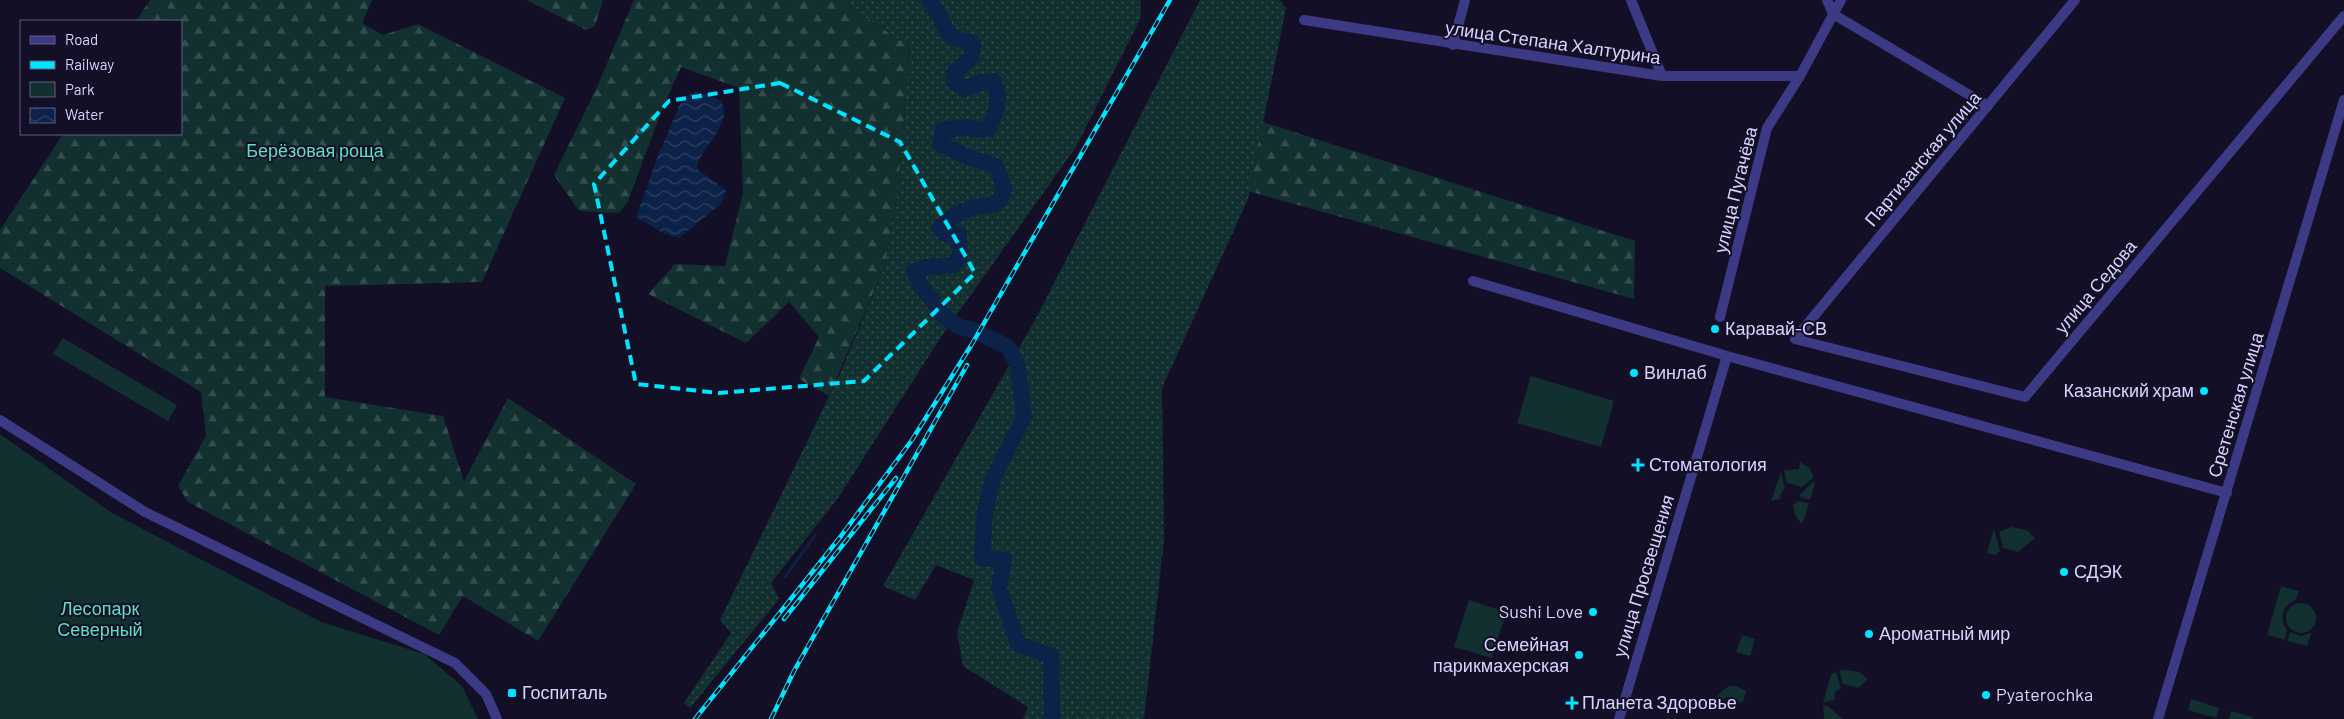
<svg xmlns="http://www.w3.org/2000/svg" width="2344" height="719" viewBox="0 0 2344 719" font-family="Barlow,sans-serif">
<style>
.grass{fill:url(#grass-dots)}
.forest{fill:url(#forest-firs)}
.park{fill:#12302f}
.water{fill:url(#water-waves)}
.lines{fill:none;stroke-linecap:round;stroke-linejoin:round}
.stream{stroke:#0c2248;stroke-width:2.5}
.river{stroke:#0c2248;stroke-width:16}
.minor{stroke:#3d3a85;stroke-width:10}
.rail-casing{stroke:#00e5ff;stroke-width:4.5}
.rail{stroke:#130f26;stroke-width:2.5;stroke-dasharray:8;stroke-linecap:butt}
.marked{fill:none;stroke:#00e5ff;stroke-width:4;stroke-dasharray:10 6;stroke-linejoin:round}
.poi-dot{fill:#00e5ff;stroke:#130f26;stroke-width:2}
.labels{text-anchor:middle;stroke-width:4;stroke-linejoin:round;paint-order:stroke}
.street-label{font-size:18px;fill:#d9d4ff;stroke:#130f26}
.park-label{font-size:18px;fill:#5fe0c0;stroke:#130f26}
.poi-label{font-size:18px;fill:#d9d4ff;stroke:#130f26;text-anchor:start}
</style>
<defs>
<pattern id="grass-dots" width="8" height="8" patternUnits="userSpaceOnUse" patternTransform="scale(1.25)"><rect width="8" height="8" fill="#12302f"/><path d="M2 2h.1M6 6h.1" fill="none" stroke="#344d4e" stroke-width="1.8" stroke-linecap="round"/></pattern>
<pattern id="forest-firs" width="22" height="20" patternUnits="userSpaceOnUse" patternTransform="scale(1.25)"><rect width="22" height="20" fill="#12302f"/><path d="M5 1l3.5 6h-7zM16 11l3.5 6h-7z" fill="#344d4e"/></pattern>
<pattern id="water-waves" width="16" height="10" patternUnits="userSpaceOnUse" patternTransform="scale(1.25)"><rect width="16" height="10" fill="#0c2248"/><path d="M0 5q4-4 8 0t8 0" fill="none" stroke="#2f4163"/></pattern>
</defs>
<rect width="100%" height="100%" fill="#130f26"/>
<path class="grass" d="M839,0H1141V17L1076,147L943,334L838,498L771,583L779,599L690,708L684,703L731,633L720,620L840,374L885,265L898,188L910,47Z
M1200,0H1280L1286,8L1248,199L1162,388L1164,540L1144,719H1023L1028,707L963,666L957,632L974,580L936,565L915,600L883,586L1035,320Z"/>
<path class="forest" d="M150,0H372L362,23L383,35L418,24L565,98L482,282L325,286V397L443,416L464,481L508,398L636,484L538,641L463,596L439,635L188,502L178,486L206,436L201,392L0,268V230L63,134H181V21H136Z
M527,0H603L595,26L586,30Z
M634,0H839L910,47L898,188L885,265L829,396L799,379L819,337L789,302L746,343L648,294L675,264L725,266L743,193L739,88L681,67L660,115L628,201L619,213L579,211L554,175L597,87Z
M1263,122L1635,241L1634,299L1248,191Z"/>
<path class="park" d="M63,338L177,405L168,421L53,354Z
M1531,376L1614,401L1601,447L1517,423Z
M0,434L112,513L321,622L424,654L462,686L478,719H0Z
M1800,462L1810,468L1814,477L1802,487L1787,483L1784,470L1799,469Z
M1781,472L1785,489L1781,493L1780,499L1771,501Z
M1814,481L1815,484L1810,500L1800,497L1799,495Z
M1798,501L1809,503L1804,520L1801,524L1795,514L1793,505Z
M2011,527L2027,530L2035,538L2018,552L2003,548L1999,532Z
M1994,528L2000,551L1995,555L1987,553Z
M2281,586L2299,591L2296,600C2282,605 2279,618 2287,630L2285,640L2267,635Z
M1469,600L1506,612L1492,658L1454,647Z
M2286 618a15 15 0 1 1 30 0a15 15 0 1 1-30 0Z
M2290,632L2301,636L2311,633L2307,646L2287,641Z
M1742,635L1755,639L1750,656L1736,652Z
M1845,670L1859,672L1868,679L1858,688L1843,684L1839,671Z
M1836,672L1841,688L1835,692V700L1823,703L1831,674Z
M1730,686H1736L1746,691L1743,702L1740,703L1734,697H1727L1721,701L1719,710L1715,701C1718,693 1723,689 1730,686Z
M2191,699L2219,708L2216,718L2188,710Z
M1823,705L1829,707L1843,719H1824Z
M2231,711L2253,717L2252,719H2229Z"/>
<path class="water" d="M697,92C703,94 714,96 719,100C739,119 697,150 697,169L726,190L721,204L679,238L665,234L636,217L657,158L683,97Z"/>
<g class="lines">
<path class="stream" d="M785,577L816,534"/>
<path class="river" d="M929,0C947,20 939,39 973,43L971,58L955,71L954,82L965,89L979,83L993,81C1002,97 996,113 989,129L976,130L966,127L943,130L940,144L968,157L996,166L1004,188L1000,200L993,205C973,204 953,215 939,228L946,234H959L960,256L953,265L928,267L914,271L919,283L944,316L959,327L973,330L1008,347L1018,366L1024,417L992,481L985,512L982,558L1004,560L999,588L1018,644L1051,656L1052,719"/>
<path class="minor" d="M1631,0L1662,76
M1827,0L1833,14L1988,106
M2075,0L1795,339L2025,397L2344,16
M1304,20L1662,76H1800
M1453,45L1465,0
M1473,281L1727,356L2227,493
M1720,317L1767,128L1800,76L1841,0
M0,420L145,512L455,663L486,694L497,719
M1619,719L1727,356
M2158,719L2344,100"/>
<g class="rail-casing">
<path id="rail" d="M784,619L896,478
M695,719L841,536L912,440L972,344L1170,0
M771,719L794,671L967,365"/>
</g>
<use href="#rail" class="rail"/>
</g>
<path class="marked" d="M780,83L900,142L975,273L864,381L719,393L636,384L594,184L669,101Z"/>
<g class="poi-dot">
<circle cx="1715" cy="329" r="5"/>
<circle cx="1634" cy="373" r="5"/>
<circle cx="2204" cy="391" r="5"/>
<path d="M1635.5 457.5h5v5h5v5h-5v5h-5v-5h-5v-5h5z"/>
<circle cx="2064" cy="572" r="5"/>
<circle cx="1593" cy="612" r="5"/>
<circle cx="1869" cy="634" r="5"/>
<circle cx="1579" cy="655" r="5"/>
<rect x="507" y="688" width="10" height="10" rx="2.5"/>
<circle cx="1986" cy="695" r="5"/>
<path d="M1569.5 695.5h5v5h5v5h-5v5h-5v-5h-5v-5h5z"/>
</g>
<g class="labels">
<g class="street-label">
<text transform="translate(1553 43) rotate(8)" y="6">улица Степана Халтурина</text>
<text transform="translate(1923 159) rotate(-50)" y="6">Партизанская улица</text>
<text transform="translate(1736 190) rotate(-76)" y="6">улица Пугачёва</text>
<text transform="translate(2096 287) rotate(-50)" y="6">улица Седова</text>
<text transform="translate(2236 405) rotate(-73)" y="6">Сретенская улица</text>
<text transform="translate(1644 576) rotate(-73)" y="6">улица Просвещения</text>
</g>
<g class="park-label">
<text x="315" y="157">Берёзовая роща</text>
<text x="100" y="615">Лесопарк<tspan x="100" dy="21">Северный</tspan></text>
</g>
<g class="poi-label">
<text x="1725" y="335">Каравай-СВ</text>
<text x="1644" y="379">Винлаб</text>
<text x="2194" y="397" text-anchor="end">Казанский храм</text>
<text x="1649" y="471">Стоматология</text>
<text x="2074" y="578">СДЭК</text>
<text x="1583" y="618" text-anchor="end">Sushi Love</text>
<text x="1879" y="640">Ароматный мир</text>
<text x="1569" y="651" text-anchor="end">Семейная<tspan x="1569" dy="21">парикмахерская</tspan></text>
<text x="522" y="699">Госпиталь</text>
<text x="1996" y="701">Pyaterochka</text>
<text x="1582" y="709">Планета Здоровье</text>
</g>
</g>
<rect x="20" y="20" width="162" height="115" fill="#130f26" stroke="#625e7d"/>
<rect x="30" y="36" width="25" height="8" fill="#3d3a85" stroke="#625e7d"/>
<text x="65" y="45" font-size="15" fill="#d9d4ff">Road</text>
<rect x="30" y="61" width="25" height="8" fill="#00e5ff" stroke="#625e7d"/>
<text x="65" y="70" font-size="15" fill="#d9d4ff">Railway</text>
<rect x="30" y="82" width="25" height="15" fill="#12302f" stroke="#625e7d"/>
<text x="65" y="95" font-size="15" fill="#d9d4ff">Park</text>
<rect x="30" y="108" width="25" height="15" fill="url(#water-waves)" stroke="#625e7d"/>
<text x="65" y="120" font-size="15" fill="#d9d4ff">Water</text>
</svg>
